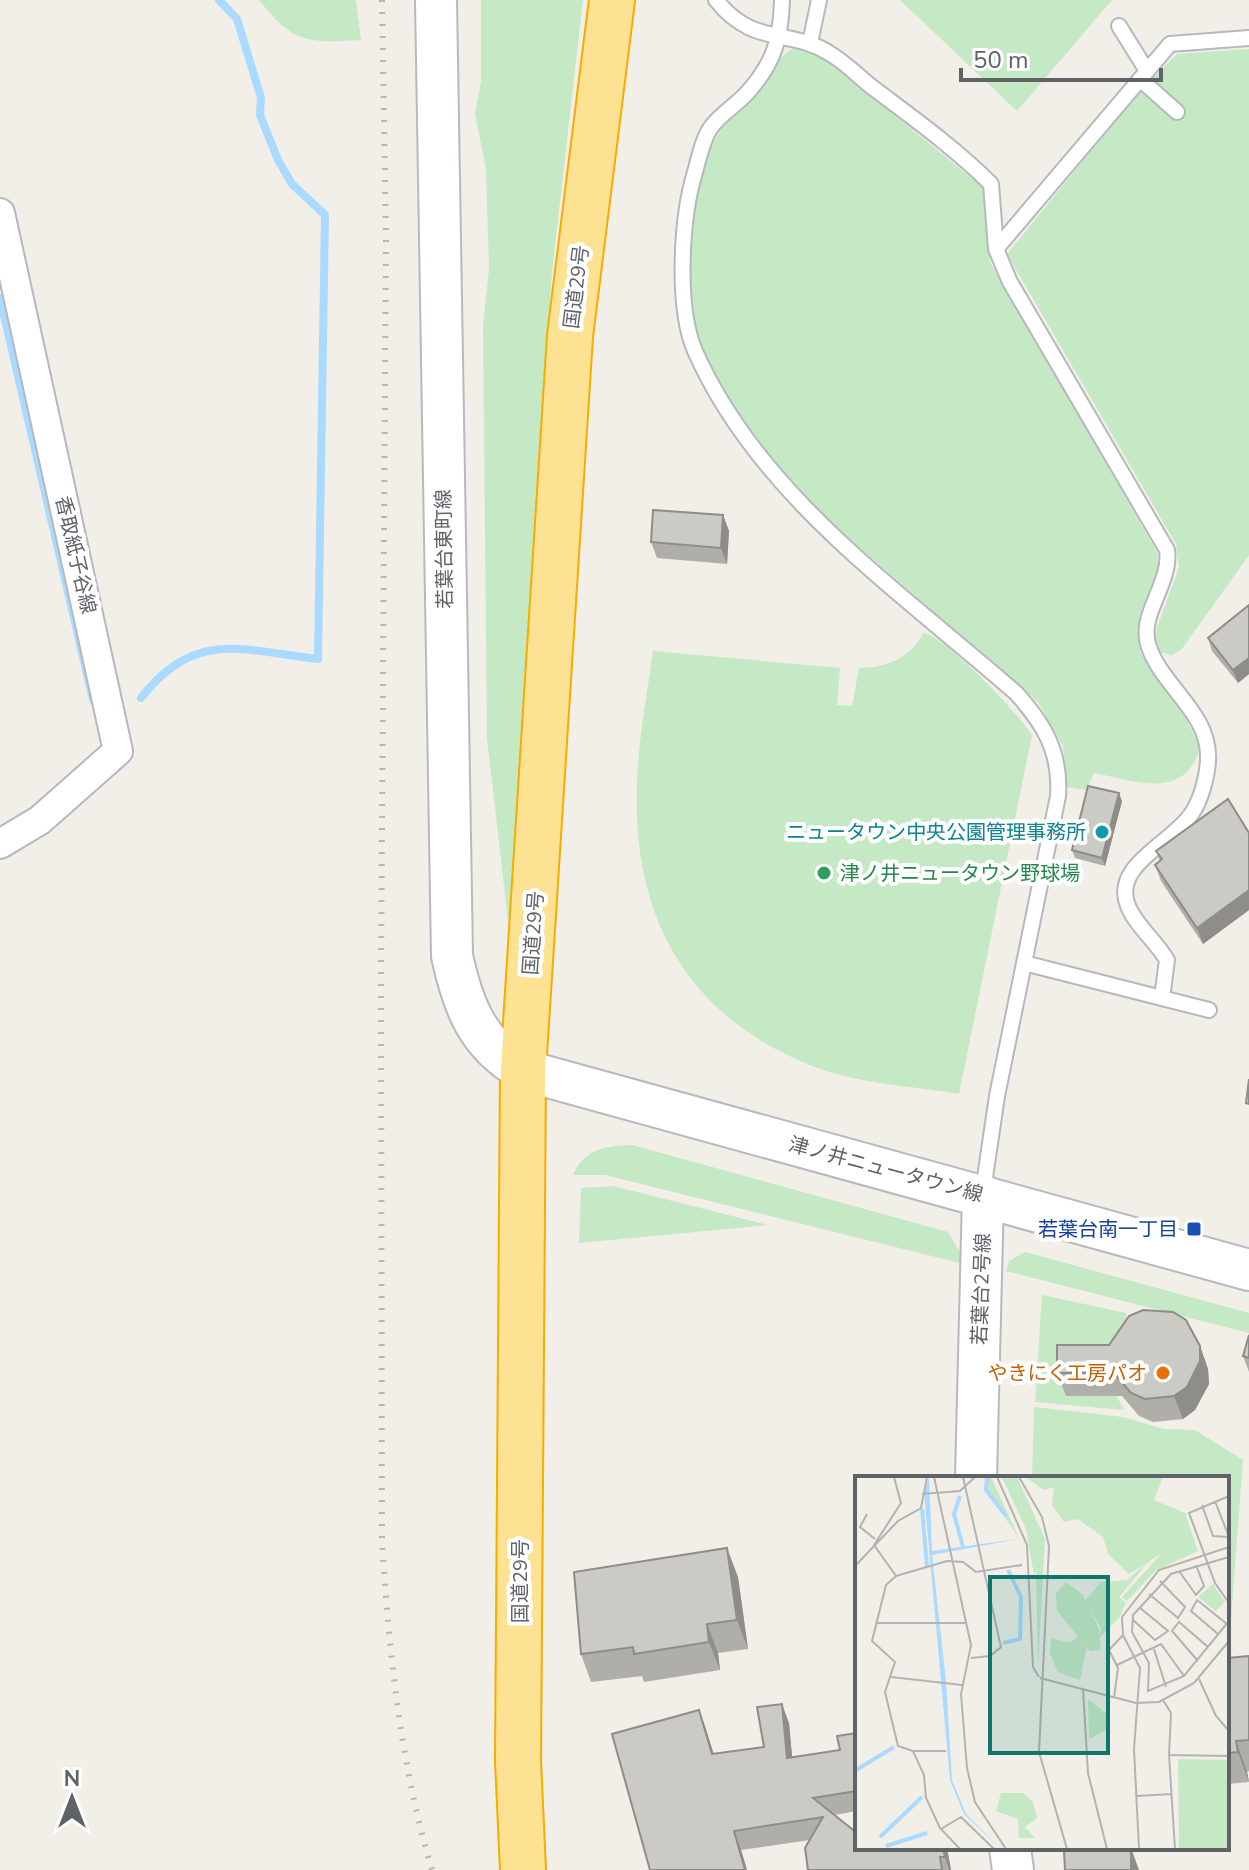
<svg xmlns="http://www.w3.org/2000/svg" width="1249" height="1870" viewBox="0 0 1249 1870" font-family="'Nunito Sans','Noto Sans JP',sans-serif">
<style>
.green{fill:#c5e8c5}
.lines{fill:none;stroke-linecap:round;stroke-linejoin:round}
.stream{stroke:#aadaff;stroke-width:8}
.lane-casing{stroke:#b5b8bc;stroke-width:18}
.street-casing{stroke:#b5b8bc;stroke-width:32}
.secondary-casing{stroke:#b6babf;stroke-width:44}
.highway-casing{stroke:#f9ab00;stroke-width:48}
.lane{stroke:#fff;stroke-width:14}
.street{stroke:#fff;stroke-width:28}
.secondary{stroke:#fff;stroke-width:40}
.highway{stroke:#fde293;stroke-width:44}
.rail{stroke:#b6b7b8;stroke-width:6;stroke-dasharray:2 10;stroke-linecap:butt}
.wall{fill:#afaea9}
.shaded-wall{fill:#8f8d8a}
.building{fill:#cccac5;stroke:#8f8d8a;stroke-width:2}
.culture-dot{fill:#0f9aa8;stroke:#fff;stroke-width:3}
.leisure-dot{fill:#2e9e5b;stroke:#fff;stroke-width:3}
.transit-dot{fill:#1a4fb4;stroke:#fff;stroke-width:3}
.food-dot{fill:#e8710a;stroke:#fff;stroke-width:3}
.labels{text-anchor:middle;stroke-width:8;stroke-linejoin:round;paint-order:stroke}
.street-label{font-size:20px;fill:#5f6368;stroke:#fff}
.culture-label{font-size:20px;fill:#0d838f;stroke:#fff;text-anchor:end}
.leisure-label{font-size:20px;fill:#27864d;stroke:#fff;text-anchor:start}
.transit-label{font-size:20px;fill:#164399;stroke:#fff;text-anchor:end}
.food-label{font-size:20px;fill:#c56008;stroke:#fff;text-anchor:end}
.inset-river{fill:none;stroke:#aadaff;stroke-width:4}
.inset-road{fill:none;stroke:#b3b3b1;stroke-width:2}
.view{fill:#0f766e;fill-opacity:0.15;stroke:#0f766e;stroke-width:4}
.inset-edge{fill:none;stroke:#5f6368;stroke-width:4}
</style>
<rect width="100%" height="100%" fill="#f1efe8"/>
<path class="green" d="M259,0H356L361,40C309,43 293,44 259,0Z
M481,0H583L552,272L536,493L533,693L512,955L487,738L483,325L489,269L486,169L475,114L481,81Z
M900,0H1112L1017,111Z
M793,48L807,49L820,55L984,188L990,262L1157,552L1159,566L1138,632L1141,653L1183,712L1200,748C1184,801 1137,781 1094,773L1087,790L1067,787L1063,746L1038,702L810,505C769,461 714,397 697,339C685,298 692,191 709,152C723,119 764,69 793,48Z
M1249,49V555L1181,650L1172,655L1159,652L1154,636L1179,567L1176,544L1007,254L1142,88L1177,54Z
M923,633C943,634 1020,715 1032,735L959,1094C913,1086 859,1084 815,1067C688,1018 632,918 637,785C638,740 647,696 653,651L840,668L837,705L852,706L859,668C886,668 911,658 923,633Z
M632,1145L948,1232L960,1252V1263L605,1175H573C585,1148 606,1146 632,1145Z
M613,1186L768,1225L579,1243L581,1188Z
M1025,1252L1249,1313V1333L1006,1271L1009,1261Z
M1042,1295L1126,1313L1128,1332L1115,1393L1124,1410L1035,1402Z
M1034,1407L1123,1417L1164,1429L1195,1430L1243,1460L1230,1632L1227,1634V1478H1032Z"/>
<g class="lines">
<path class="stream" d="M0,298L93,700
M141,698C194,629 242,650 318,659L325,215L292,184L278,160L260,115L261,98L237,19L219,0"/>
<g class="lane-casing">
<path id="lane" d="M716,0C753,47 789,28 829,53C845,62 858,76 872,87C913,118 955,148 991,184L996,249L1010,282L1167,550C1172,582 1139,614 1148,644C1160,686 1211,712 1208,761C1207,777 1201,800 1192,813C1173,843 1111,865 1128,906C1136,926 1156,941 1167,960L1162,998
M782,0C781,39 774,63 747,93C736,105 721,114 712,126C703,137 699,158 695,172C681,218 676,307 695,351C759,496 901,592 1016,693C1044,724 1061,752 1058,796L997,1096L983,1191
M1119,26L1147,71
M810,43L819,0
M1140,79L1177,112
M996,249L1170,44L1249,38
M1024,963L1209,1010"/>
</g>
<g class="street-casing">
<path id="street" d="M0,213L118,751L40,820L0,844"/>
</g>
<g class="secondary-casing">
<path id="secondary" d="M436,0L452,956C463,1006 477,1044 523,1070L1249,1270
M976,1478L983,1195
M1010,1848L1013,1870"/>
</g>
<g class="highway-casing">
<path id="highway" d="M523,1870L518,1761L523,1070L570,336L612,0"/>
</g>
<use href="#lane" class="lane"/>
<use href="#street" class="street"/>
<use href="#secondary" class="secondary"/>
<use href="#highway" class="highway"/>
<path class="rail" d="M382,0L386,237L381,975L382,1540C389,1651 400,1763 432,1870"/>
</g>
<path class="wall" d="M723,515L729,531L727,564L657,558L651,542Z
M1249,605V674L1238,683L1212,651L1208,638Z
M1122,801L1105,866L1075,858L1072,850Z
M1249,833V910L1203,944L1161,881L1155,865L1160,861L1156,851Z
M1249,1335V1372L1243,1356Z
M1109,1345L1200,1346L1208,1369L1209,1384L1195,1410L1183,1419L1153,1422L1139,1416L1122,1396H1066L1057,1373Z
M738,1577L748,1649L718,1653L720,1670L644,1682L642,1676L591,1682L581,1654Z
M1227,1653L1229,1658L1249,1656V1771L1247,1772L1249,1782L1227,1784Z
M699,1710L714,1754L764,1747L789,1723L792,1757L840,1750L857,1733V1811L834,1815L857,1848H947L951,1870H808L810,1840L741,1850L747,1870H650Z"/>
<path class="shaded-wall" d="M723,515L729,531L727,564L721,548Z
M1249,658V674L1238,683L1233,670Z
M1119,793L1122,801L1105,866L1102,858Z
M1249,890V910L1203,944L1197,928Z
M1200,1346L1208,1369L1209,1384L1195,1410L1183,1419L1174,1396Z
M727,1548L738,1577L748,1649L737,1620Z
M707,1624L718,1653L720,1670L709,1642Z
M782,1704L789,1723L794,1777L787,1758Z
M699,1710L706,1729L719,1773L712,1754Z
M1236,1741L1247,1772L1249,1782L1238,1752Z
M734,1831L741,1850L747,1870H745Z
M943,1848H947L951,1870H949L945,1857Z
M1131,1848L1139,1870H1131Z"/>
<path class="building" d="M653,510L723,515L721,548L651,542Z
M1249,605V658L1233,670L1208,638Z
M1088,786L1119,793L1102,858L1072,850Z
M1228,799L1249,833V890L1197,928L1155,865L1162,859L1156,851Z
M1249,1079V1104L1246,1103Z
M1143,1310L1173,1312L1186,1320L1200,1346V1361L1187,1387L1174,1396L1145,1399L1131,1393L1114,1373H1057V1345H1109L1129,1316Z
M1249,1335V1358L1243,1356Z
M727,1548L737,1620L707,1624L709,1642L634,1654L633,1647L581,1654L574,1572Z
M1249,1656V1740L1236,1741L1238,1752L1227,1753V1658Z
M782,1704L787,1758L840,1750L837,1736L857,1733V1791L813,1798L857,1833V1848H943L945,1857H940L942,1870H808L805,1848L823,1817L734,1831L745,1870H650L612,1734L699,1710L712,1754L764,1747L757,1707Z
M1114,1848H1131V1870H1065L1064,1851Z"/>
<circle class="culture-dot" cx="1102" cy="832" r="8"/>
<circle class="leisure-dot" cx="824" cy="873" r="8"/>
<rect class="transit-dot" x="1186" y="1221" width="16" height="16" rx="4"/>
<circle class="food-dot" cx="1163" cy="1373" r="8"/>
<g class="labels">
<g class="street-label">
<text transform="translate(576 287) rotate(-83)" y="7">国道29号</text>
<text transform="translate(444 549) rotate(-91)" y="7">若葉台東町線</text>
<text transform="translate(76 555) rotate(77)" y="7">香取紙子谷線</text>
<text transform="translate(533 933) rotate(-86)" y="7">国道29号</text>
<text transform="translate(886 1169) rotate(15)" y="7">津ノ井ニュータウン線</text>
<text transform="translate(981 1289) rotate(-88)" y="7">若葉台2号線</text>
<text transform="translate(520 1581) rotate(-90)" y="7">国道29号</text>
</g>
<g class="culture-label">
<text x="1086" y="839">ニュータウン中央公園管理事務所</text>
</g>
<g class="leisure-label">
<text x="840" y="880">津ノ井ニュータウン野球場</text>
</g>
<g class="transit-label">
<text x="1178" y="1236">若葉台南一丁目</text>
</g>
<g class="food-label">
<text x="1147" y="1380">やきにく工房パオ</text>
</g>
</g>
<g transform="translate(855 1476)">
<rect width="374" height="374" fill="#f1efe8"/>
<path d="M133,1H136L164,62L131,14ZM147,1H162L190,63L183,191L181,95L179,99L171,53ZM170,1H308L297,28L299,24L330,37L343,75L300,95L272,125L267,121L306,78L274,98L253,78L248,61L223,43L209,46L197,29L199,11L189,14ZM293,86L264,121L271,127L264,142L244,162L246,152L230,125L246,106L272,104ZM211,106L228,119L244,153L246,174L235,175L202,135L201,117ZM358,108L370,126L361,135L343,121ZM223,160L232,170L225,204L203,196L195,178L196,162L215,167ZM233,223L252,238L251,254L234,263ZM323,283L374,284V373H324ZM146,317H168L178,326L182,342L170,351L180,362H164L163,343L141,335Z" fill="#c5e8c5"/>
<path d="M74,1L77,75L163,63L77,79L91,205L97,304L111,338L146,373L109,338L95,304L69,17Z" fill="#aadaff"/>
<path class="inset-river" d="M132,1L131,14L151,40M105,20L99,38L108,71M67,33L72,90M148,167L165,163L166,121L153,94M1,294L39,271M25,361L67,321M31,370L72,357"/>
<path class="inset-road" d="M39,1L46,27L19,69L41,100L31,109L17,165L40,186L30,216L43,270L58,275L69,299L71,322L85,352L105,373M79,1L116,169L106,218L112,292L120,326L151,373M108,1L146,171L135,180L116,182M142,1L172,69L178,191L184,201M164,1L187,41L194,70L184,276L212,373M67,18L105,15L120,1M374,20L334,37L360,107L374,127M360,25L374,61M347,29L358,60L374,61M12,38L5,51L20,63M374,81L316,98L278,139L277,156L294,187L293,215L329,200L374,145M0,90L43,45L66,32L72,1M324,95L341,119L349,110L341,89M41,100L92,85L108,86L121,96L167,89M294,118L323,142L330,131L305,105M277,143L300,164L313,155L284,131M22,147H112M363,158L336,135L342,124L372,148M299,173L311,211M343,185L317,155L324,146L353,171M262,189L306,168L329,200M36,201L107,209M185,202L281,227L304,226L339,207L374,165M344,203L361,240L374,255M228,213L233,297L252,373M259,222L263,192L254,174L268,159M308,224L316,237L314,279L374,280M58,275H91M314,279L320,373M282,320L317,318M86,353L106,341L139,373M284,373L279,273L285,192L268,159L267,141L304,94L374,71"/>
<path class="view" d="M135,101H253V277H135Z"/>
<rect width="374" height="374" class="inset-edge"/>
</g>
<g transform="translate(72 1798)" stroke="#ffffff" stroke-width="6" paint-order="stroke">
<path d="M0-6L14 30L0 20L-14 30Z" fill="#5f6368"/>
<text y="-12" font-size="22" font-weight="bold" text-anchor="middle" fill="#5f6368">N</text>
</g>
<path d="M961 68v12h200v-12" fill="none" stroke="#5f6368" stroke-width="4"/>
<text x="973" y="68" font-size="24" fill="#5f6368" stroke="#ffffff" stroke-width="6" paint-order="stroke">50 m</text>
</svg>
